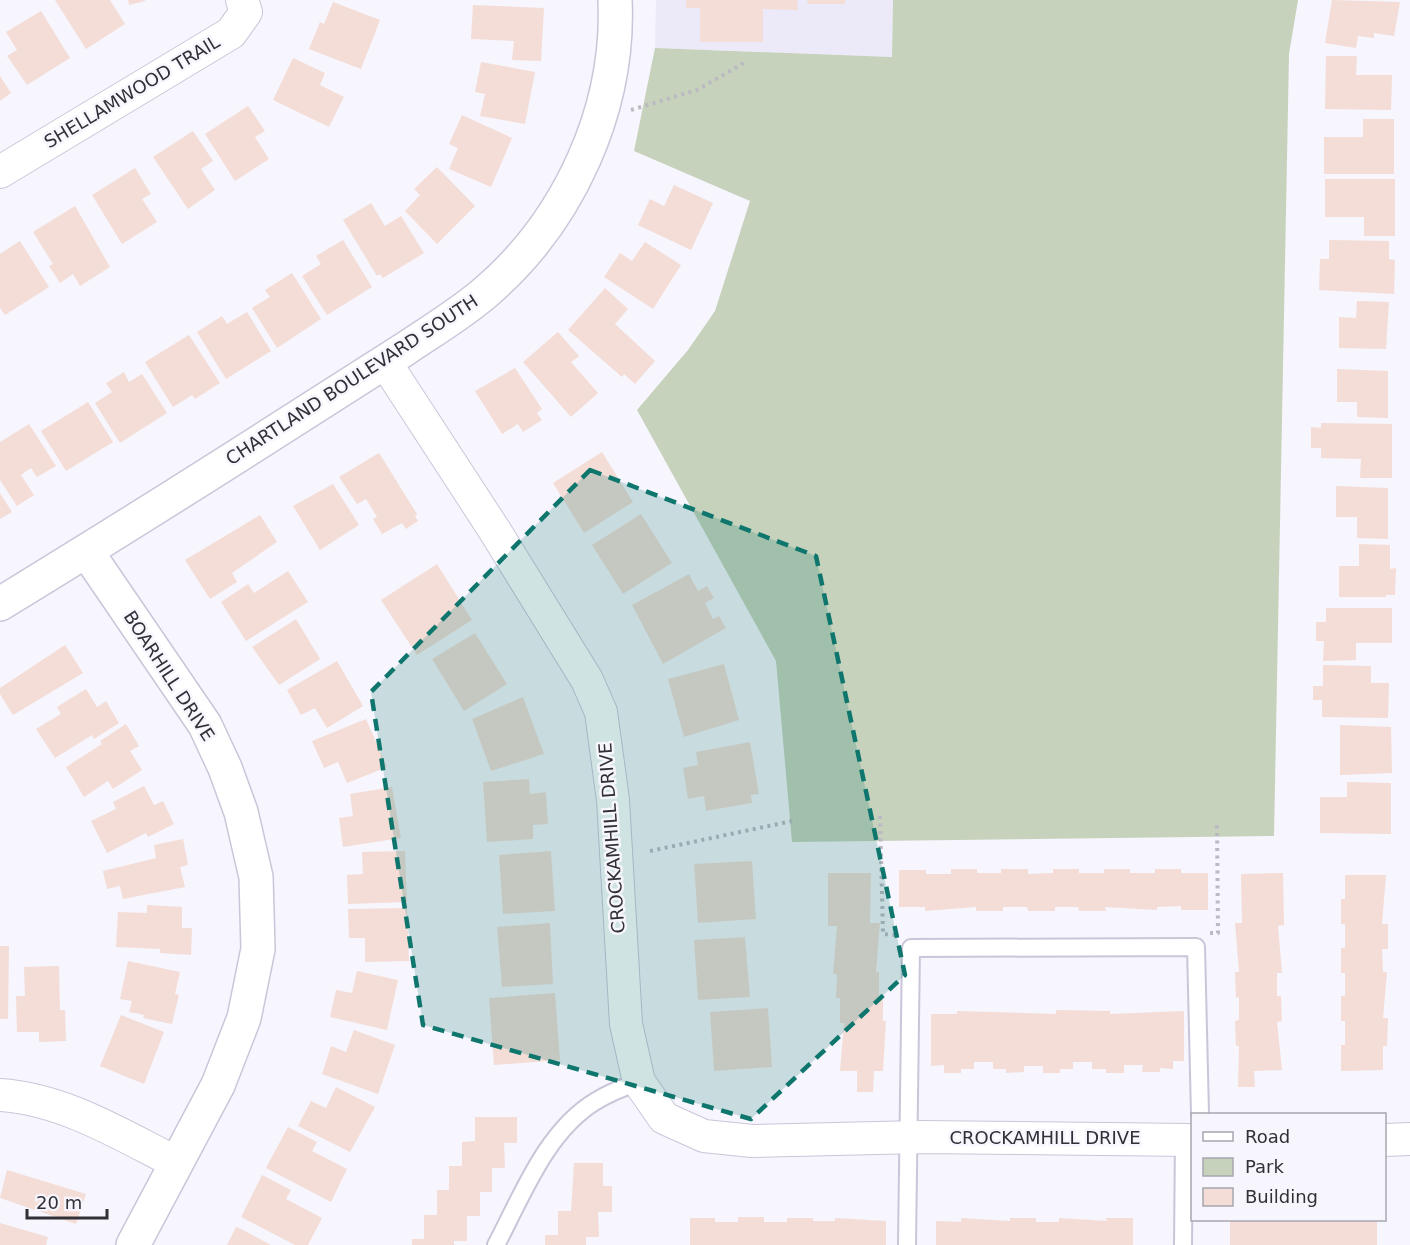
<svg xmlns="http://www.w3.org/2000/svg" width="1410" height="1245" viewBox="0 0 1410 1245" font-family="'DejaVu Sans',sans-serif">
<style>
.built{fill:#ece9f9}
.green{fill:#c6d2bc}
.building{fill:#f3ddd6}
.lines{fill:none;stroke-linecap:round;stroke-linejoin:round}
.service-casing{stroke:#cac6d9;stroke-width:20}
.minor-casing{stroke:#cac6d9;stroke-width:34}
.tertiary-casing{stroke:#cac6d9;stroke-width:36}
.path{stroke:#bbb9c1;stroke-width:4;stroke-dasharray:3 4.5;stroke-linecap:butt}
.service{stroke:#fff;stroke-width:16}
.minor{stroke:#fff;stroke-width:32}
.tertiary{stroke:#fff;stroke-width:33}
.marked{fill:#0f766e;fill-opacity:0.2;stroke:#0f766e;stroke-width:4.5;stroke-dasharray:12 8;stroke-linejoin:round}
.labels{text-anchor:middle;stroke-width:5;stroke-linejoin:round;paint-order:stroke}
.street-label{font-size:18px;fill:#323037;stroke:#f7f5fd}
</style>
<rect width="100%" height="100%" fill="#f7f5fd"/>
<path class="built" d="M656,0H893L892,57L655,48Z"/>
<path class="green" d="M893,0H1298L1289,54L1274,836L792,842L776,661L637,410L688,350L715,311L750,201L634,151L655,48L892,57Z"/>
<path class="building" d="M55,0H110L125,24L86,49Z
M128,0H145V1L129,5Z
M686,0H797L798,10L763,9V42H700V8H686Z
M807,0H845V4H808Z
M1332,0L1400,2L1394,36L1374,33V38L1358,36L1356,48L1325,43Z
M333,2L380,20L361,69L309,49L320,22L324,24Z
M473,5L544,8L541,61L512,60L514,41L471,39Z
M41,11L70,58L27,85L7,56L17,50L6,32Z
M1326,56H1357L1356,75H1392L1391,110L1325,109Z
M293,58L325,73L320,85L344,97L329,127L273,100Z
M481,62L535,72L525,124L480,116L485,94L475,92Z
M0,76L11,93L0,101Z
M248,106L265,131L255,137L269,159L235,181L205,134Z
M462,115L512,138L491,187L449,169L458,148L449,144Z
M1363,119H1394V174H1324V137H1363Z
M193,131L213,161L201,169L215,190L188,209L153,157Z
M437,167L475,206L437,244L405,211L420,195L414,189Z
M135,168L151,194L142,199L157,222L122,244L92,195Z
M1325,179H1395V236H1364V217H1325Z
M674,185L713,203L691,250L638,225L650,199L664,206Z
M371,203L385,226L401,216L424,253L383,278L380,274L377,276L343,220Z
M75,206L110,267L80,286L73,274L60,283L49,266L53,264L33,232Z
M343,240L372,287L327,315L302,276L321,264L316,256Z
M1329,240L1389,241V259L1395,260L1394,294L1319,290L1320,259H1329Z
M20,241L49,287L5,315L0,308V254Z
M645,242L681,265L653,309L604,277L620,253L632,261Z
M292,273L321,319L277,348L252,308L270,297L265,290Z
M605,288L628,309L615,324L655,361L635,384L624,374L622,377L568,330Z
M1357,301L1389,302L1386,349L1339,348V317L1356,318Z
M247,312L271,351L226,379L197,332L222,316L227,324Z
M558,332L579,356L571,362L598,393L571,417L523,362Z
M189,335L220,383L195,399L192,395L173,407L145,362Z
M515,368L542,409L537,413L542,420L523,432L518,424L502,434L475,391Z
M1337,369L1388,371V418L1357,417V402H1337Z
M124,372L129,382L142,374L167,413L120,443L95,403L112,392L106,383Z
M88,402L113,442L66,471L41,431Z
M1321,423L1392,424V478H1360L1361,459L1321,458V448H1311V427L1321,428Z
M29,424L56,466L37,477L31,468L21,475L34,495L17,506L0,480V442Z
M602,452L633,502L584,533L553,483Z
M379,453L417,514L415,516L418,521L406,529L402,523L382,534L373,519L377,517L366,499L357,504L339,477Z
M333,484L359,525L320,550L293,506Z
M1336,486L1388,488V539L1357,538V517H1336Z
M0,493L12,512L0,519Z
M641,514L672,563L623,594L592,545Z
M260,515L277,542L232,573L237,582L210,599L185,560Z
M1359,544L1390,545V569L1396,568L1395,595H1386V597H1339V566H1359Z
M437,564L472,620L417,655L381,600Z
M288,571L308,602L246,641L221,602L248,584L254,593Z
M689,574L698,591L707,586L714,598L705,603L713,619L719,616L726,628L663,664L632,605Z
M1326,608H1392V643H1356V660L1323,661L1324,641H1316V622H1326Z
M296,619L320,659L279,685L252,647Z
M475,633L507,684L464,711L432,659Z
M65,645L83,673L13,715L0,694V688Z
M337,661L363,706L327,728L315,708L301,715L287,690Z
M724,664L739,720L684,737L668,679Z
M1323,665L1371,666V683H1389L1388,718L1322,717V700H1313V686H1323Z
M86,689L97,707L106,701L119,723L94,739L92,735L55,758L36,729L61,714L57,707Z
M523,697L544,754L491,771L472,719Z
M366,719L387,767L347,783L338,762L324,768L312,741Z
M126,724L139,746L130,751L142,770L113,789L108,781L84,797L66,767L102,744L100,741Z
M1340,725L1391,727L1392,773L1340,775Z
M750,742L759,794L751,795L752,803L706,811L704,796L688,799L683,768L698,765L696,752Z
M529,779L530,794L546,792L548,824L533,825V839L487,842L483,782Z
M1347,782L1391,783V834L1320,833V797H1347Z
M144,786L154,805L163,801L174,824L148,837L146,833L107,853L91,821L116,809L113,802Z
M392,787L401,838L343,847L339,818L353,816L350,794Z
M183,839L188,865L180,867L185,887L123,899L120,886L107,889L103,871L156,858L154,845Z
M405,851L407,902L348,904L347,875L363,874L362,852Z
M551,851L555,911L503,914L499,855Z
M752,861L756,919L698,923L694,864Z
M951,869H977V873H1001V869H1028V874L1053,873V869H1079V873H1104V869H1130V873H1155V869H1181V873H1208V910H1181V906L1157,907V910L1105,907L1106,911H1079L1078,907H1055V911H1028L1027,907H1003V911H976V907L925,911V907H899V870H926V874H951Z
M828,873H871L870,923H880L876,972H879V996L883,997V1021H886L883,1071H874L873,1092H857V1071H840L844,1023H840V998H836L837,974H833L837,926H828Z
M1283,873L1284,925L1278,926L1282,973H1277V996H1281L1282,1021L1277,1022L1282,1070L1254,1071L1255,1087H1238L1239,1046H1236L1235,1021L1239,1020V997L1236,998L1235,972H1239L1235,923H1242L1241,874Z
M1345,875H1386L1382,924H1388V949H1382L1383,972H1387L1383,1018H1388L1387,1046H1383V1070L1341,1071V1045H1345V1021H1341V996H1345V973H1341V948H1345V924H1341V899H1345Z
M147,905L182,907V928H192L191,955L160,953V949L116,947L118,912L147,913Z
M407,908L409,961L365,962V938H349L348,909Z
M550,923L553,984L502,987L497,927Z
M745,937L750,997L698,1000L694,940Z
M0,946H9L8,1019H0Z
M128,961L180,972L175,994L179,995L172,1024L143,1018L144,1015L129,1012L132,1001L120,999Z
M59,966L60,1010H65L66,1041L39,1042V1032H17L16,996H25L24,967Z
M357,971L398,980L387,1030L330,1017L336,990L352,993Z
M555,993L560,1060L494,1065L489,998Z
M768,1008L772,1067L714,1071L710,1012Z
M1056,1010L1110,1011V1014L1184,1011V1061H1173V1069L1160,1068V1072H1142L1143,1065H1124V1073H1106V1069H1092V1062H1073V1069H1060V1073H1043V1066H1024V1072L1006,1073V1069H993V1062H974V1069H961V1073H944V1065L931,1066V1014H957V1011L1056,1014Z
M121,1015L164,1032L144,1084L100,1066Z
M354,1030L395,1045L378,1094L322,1074L331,1046L346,1052Z
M336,1087L375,1107L350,1152L298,1126L311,1101L326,1108Z
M475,1117H517V1143H504L505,1168H492V1192H480V1216H467V1241H454V1245H412V1239H424V1215H437V1190H449V1166H462V1142L475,1141Z
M288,1127L317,1142L312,1151L347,1169L331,1202L266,1168Z
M574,1163H603V1186H612V1212H598L599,1237H586V1245H545V1235H558V1211H571Z
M7,1170L86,1194L76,1224L0,1198Z
M262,1175L291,1190L286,1199L322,1218L308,1245H295L241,1217Z
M738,1217H764V1222H787V1218H813V1221H835V1218L886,1221V1245H690V1218H715V1222H738Z
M961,1218L1010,1221V1218H1036V1222H1059V1218L1107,1221L1106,1218H1133V1245H936V1221L961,1222Z
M1230,1220H1377V1245H1230Z
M0,1223L48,1237L46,1245H0Z
M236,1227L241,1229L271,1245H227Z"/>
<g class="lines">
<g class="service-casing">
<path id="service" d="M496,1245C522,1196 546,1131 596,1101C609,1093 624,1087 639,1082
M907,1245L911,948L1196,947L1200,1114
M1183,1245L1184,1139"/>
</g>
<g class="minor-casing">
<path id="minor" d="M0,172L231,33L246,12L242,0
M385,362L495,531L587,680L601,712L613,800L626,1024L639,1082L664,1118L704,1136L752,1141L919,1137L1192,1140
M0,1095C63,1099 120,1134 175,1162
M1384,1140L1410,1139"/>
</g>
<g class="tertiary-casing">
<path id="tertiary" d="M87,552L205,725L225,768L241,812L256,877L258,949L244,1018L218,1085L133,1245
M0,604C93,547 186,489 278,430C321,403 363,376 405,349C433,330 462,313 487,291C569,220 620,109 615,0"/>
</g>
<path class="path" d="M631,110L697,90L747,61
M880,816L883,934L896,935
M650,851L797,820
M1210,933H1218L1217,823"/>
<use href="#service" class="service"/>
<use href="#minor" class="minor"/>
<use href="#tertiary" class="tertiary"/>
</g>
<path class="marked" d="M590,470L816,556L905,975L751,1119L423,1025L371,692Z"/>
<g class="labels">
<g class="street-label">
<text transform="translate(132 92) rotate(-31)" y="6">SHELLAMWOOD TRAIL</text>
<text transform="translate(352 380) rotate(-33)" y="6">CHARTLAND BOULEVARD SOUTH</text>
<text transform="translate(169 676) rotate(57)" y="6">BOARHILL DRIVE</text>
<text transform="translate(612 838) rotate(-94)" y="6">CROCKAMHILL DRIVE</text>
<text x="1045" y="1144">CROCKAMHILL DRIVE</text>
</g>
</g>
<rect x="1191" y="1113" width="195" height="108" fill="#f7f5fd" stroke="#a8a6ae" stroke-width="1.5"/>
<rect x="1203" y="1132" width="30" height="9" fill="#ffffff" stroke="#a8a6ae" stroke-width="1.5"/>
<text x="1245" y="1143" font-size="18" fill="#323037">Road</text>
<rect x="1203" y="1158" width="30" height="18" fill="#c6d2bc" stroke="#a8a6ae" stroke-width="1.5"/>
<text x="1245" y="1173" font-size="18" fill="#323037">Park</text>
<rect x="1203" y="1188" width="30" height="18" fill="#f3ddd6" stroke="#a8a6ae" stroke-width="1.5"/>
<text x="1245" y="1203" font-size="18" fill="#323037">Building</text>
<path d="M27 1209v9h80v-9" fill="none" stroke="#323037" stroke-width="3"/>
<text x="36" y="1209" font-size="18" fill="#323037" stroke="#f7f5fd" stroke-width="4.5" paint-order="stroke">20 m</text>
</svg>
